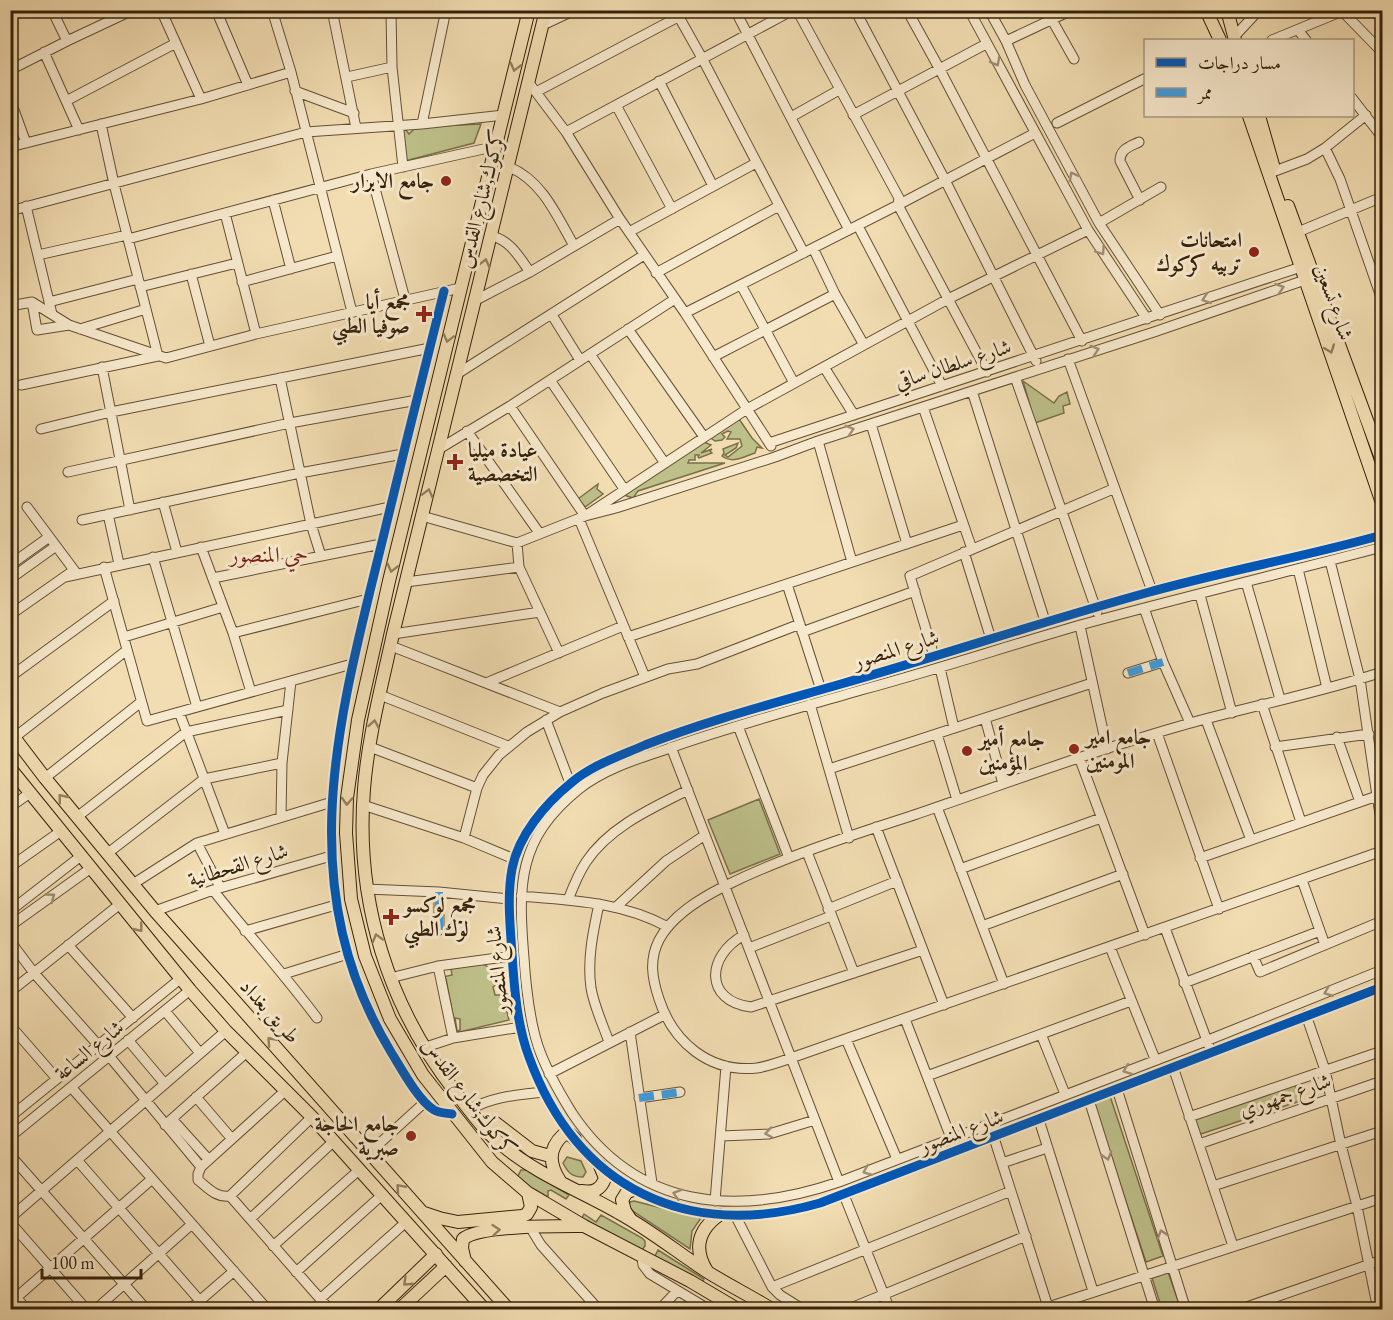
<svg xmlns="http://www.w3.org/2000/svg" width="1393" height="1320" viewBox="0 0 1393 1320" font-family="'EB Garamond',Amiri,serif">
<style>
.green{fill:#bec08a;stroke:#7a704a;stroke-width:1.5}
.lines{fill:none;stroke-linecap:round;stroke-linejoin:round}
.minor-casing{stroke:#645034;stroke-width:11}
.major-casing{stroke:#35210a;stroke-width:14}
.minor{stroke:#f7e9cd;stroke-width:9}
.major{stroke:#f2ddb2;stroke-width:12}
.quiet{stroke:#3e9bde;stroke-width:8;stroke-dasharray:15 8;stroke-linecap:butt}
.cycleway-casing{stroke:#f7e9cd;stroke-width:13}
.cycleway{stroke:#0057b8;stroke-width:9}
.oneway{stroke:#a08f75}
.oneway2{stroke:#947f5e}
.poi-dot{fill:#8f2418;stroke:#f7e9cd;stroke-width:2}
.labels{text-anchor:middle;stroke-width:6;stroke-linejoin:round;paint-order:stroke}
.poi-label{font-size:21px;font-weight:bold;fill:#35210a;stroke:#f7e9cd;text-anchor:end}
.street-label{font-size:21px;fill:#35210a;stroke:#f7e9cd}
.neighbourhood-label{font-size:22px;fill:#7a1f14;stroke:#f7e9cd}
</style>
<rect width="100%" height="100%" fill="#f2ddb2"/>
<filter id="stains"><feTurbulence type="fractalNoise" baseFrequency=".00333" numOctaves="4"/><feColorMatrix values="0 0 0 0 .2 0 0 0 0 .09 0 0 0 0 .02 0 0 0 .5 -.17"/></filter>
<radialGradient id="worn" r=".72"><stop offset=".6" stop-color="#630" stop-opacity="0"/><stop offset="1" stop-color="#630" stop-opacity=".3"/></radialGradient>
<path class="green" d="M481,124L474,143L405,161L400,131L406,130L409,134L416,127Z
M1023,381L1054,403L1059,396L1067,392L1070,404L1063,406L1064,413L1035,423Z
M739,419L752,438L762,448L757,447L755,453C742,457 733,464 722,456L724,453L723,449L738,443L736,448L725,455L728,457L742,446L740,439H727L731,432L728,431L722,434L725,437L722,440L715,441L711,438Z
M704,442L711,445L701,453L712,449L710,451L712,453L699,458L698,457L699,455H695V460H689L688,463H725L638,491L633,498L621,494Z
M598,484L597,489L603,494L585,507L578,499Z
M759,799L780,854L730,874L708,820Z
M480,963C490,968 500,970 500,982L493,987L495,995H503L509,1020L456,1033L455,1032L460,1030V1019L455,1018L457,1030L456,1028H453L454,1021L446,979L443,977L452,975L451,969L463,965Z
M1294,1082L1300,1101L1198,1135L1192,1116Z
M1108,1090L1163,1256L1146,1262L1091,1096Z
M567,1157L581,1161L586,1172L583,1177C572,1177 568,1173 563,1163Z
M521,1170H527L569,1195L566,1199L551,1190L548,1191V1197L518,1180V1176Z
M634,1201L701,1218L692,1231L690,1249L631,1210L628,1207L630,1202Z
M584,1214L596,1222L601,1215L642,1238L645,1241V1246L642,1250H636L582,1218Z
M658,1250L704,1279L701,1284L654,1258Z
M1168,1272L1181,1309H1162L1152,1278Z"/>
<g class="lines">
<g class="minor-casing">
<path id="minor" d="M52,10L67,41
M161,10L201,99
M216,10L248,85
M272,10L291,72L352,312
M332,10L356,128
M391,10L392,67L403,167
M675,10L702,58L804,253
M735,10L849,230
M797,10L899,198L898,205L987,372
M855,10L945,180L1036,361
M907,10L939,68L1082,341
M969,10L1088,230L1147,319
M989,10L1006,41L1025,85L1099,223L1160,315
M1342,11L1382,52
M1052,20L1074,59
M543,25L575,10
M1298,30L1306,40
M1234,37L1259,10
M1272,40L1345,10
M1006,41L1072,10
M44,52L79,130
M10,70L67,41L133,10
M347,77L392,67
M659,81L713,186
M529,83L566,132L620,219L685,313L771,446
M295,91L354,113
M536,92L678,17
M1352,98L1382,137
M10,99L26,143
M66,101L176,43
M616,105L672,209
M853,115L986,44
M791,117L839,90
M1057,123L1146,78
M422,124L446,10
M566,132L793,10
M1139,142C1129,147 1120,149 1120,161L1140,200
M10,147L201,99L291,72
M1325,148L1340,179L1382,300
M509,167C542,180 557,216 574,246
M1275,171L1307,159L1325,148L1366,115
M371,174L405,299
M273,200L291,269
M26,206L52,314
M10,211L306,132L422,124L504,115
M225,213L256,334
M1099,223L1161,187
M858,226L942,386
M629,232L756,163
M1298,232L1382,197
M492,236C511,241 519,257 530,272
M128,239L371,174L497,146
M813,248L835,294L864,345
M38,255L127,235
M656,273L779,206
M191,274L210,346
M242,282L337,256
M741,285L794,383
M140,287L237,263
M444,291C423,375 402,458 382,542C339,718 290,885 391,1052C401,1068 418,1100 434,1110C439,1113 446,1113 452,1114
M476,300L530,272L620,219
M32,302L37,330L69,325
M49,302L138,279
M10,306L32,302L69,325L166,358L256,334L460,288
M685,313L898,205L1035,133
M552,315L580,360
M80,329L146,309
M628,329L704,437
M590,354L664,462
M713,357L835,294
M1068,359L1152,591
M102,367L130,510
M824,367L854,415
M457,374L644,255
M1015,377L1097,612
M280,378L311,524L321,556
M550,380L624,489
M21,385L158,356L114,184L101,124
M972,391L1045,621
M510,406L585,516
M923,407L972,549
M871,424L907,544
M41,429L111,412L430,348
M467,431L540,534
M818,441L852,562
M769,443L1301,267
M439,449L510,406L675,299
M68,472L290,423L417,400
M163,502L177,552
M27,507L77,574
M108,514L119,564
M422,516L517,543L585,516L747,409L948,299L1088,230
M585,516L616,508L775,457L818,441L1154,332L1305,280
M579,519L645,677
M82,520L300,473L403,454
M1382,535C1304,557 1224,571 1146,593C1044,621 943,655 841,684C775,703 709,720 645,745C620,756 592,765 571,783C545,804 518,836 512,869C507,896 510,925 512,953C514,987 517,1025 529,1057C577,1189 687,1241 820,1203L1382,987
M517,543L519,567L559,653
M201,547L233,633L251,692
M1382,547C1283,573 1183,597 1084,624C1010,645 936,670 861,690C796,709 731,726 667,749C637,759 604,769 579,789C517,839 518,885 524,958C526,988 529,1018 538,1046C546,1070 559,1092 572,1113C637,1210 737,1217 839,1182L1206,1041L1382,970
M964,552L991,639
M153,557L197,707
M1330,561L1360,679L1377,796L1382,825
M10,565L49,537
M104,567L147,721L352,664
M1298,569L1327,688
M65,577L390,507
M213,578L381,544
M10,579L56,546
M406,582L519,567
M1246,582L1280,699
M787,584L821,690
M1200,595L1232,713
M1144,608L1163,662L1190,723
M10,615L70,573
M1080,626L1107,749
M802,632L915,591
M233,633L368,599
M393,634L540,612
M124,637L223,607
M628,637L963,525
M391,646L560,712
M934,656L910,576L1113,489
M940,668L954,728
M1382,672C1319,693 1252,706 1187,724C1095,750 1005,784 914,815C852,835 783,857 725,886C701,898 672,915 659,940C649,960 652,978 659,999C673,1042 709,1073 757,1068C769,1066 780,1062 791,1058L1382,851
M1128,673L1163,662
M10,677L114,601
M486,683L623,626
M380,695L508,746
M810,704L849,838
M1262,704L1301,822
M179,712L225,834
M985,718L1003,784
M546,720L570,783
M1206,720L1251,840
M738,726L789,858
M1157,733L1219,909
M937,734L957,800
M15,737L127,650
M1337,737L1360,802
M370,747L477,788
M671,747L839,1182
M1275,747L1369,734
M1079,757L1145,935
M829,769L1092,683
M45,778L141,702
M363,805L464,838L514,859
M10,807L30,793
M937,807L1004,984
M281,816L282,763L291,681
M77,817L186,732L288,710
M876,827L944,1005
M464,838L477,788L483,775L499,755L527,732L560,712L603,693L668,669L697,664L800,624
M197,843L220,887
M807,852L854,973
M108,853L204,779L282,763
M1200,858L1377,796
M10,867L61,831
M960,869L1101,818
M1302,880L1325,945
M133,884L197,843L332,802
M366,889L439,892L509,899
M213,890C247,933 284,974 317,1018
M521,896C572,900 622,902 668,927
M568,900C573,887 578,874 586,862C609,827 652,808 688,790
M599,904C593,932 587,960 591,988C594,1006 603,1025 609,1042
M616,907L666,861L705,835
M828,909L897,881
M10,911L81,856
M155,911L213,890L331,856
M10,926L91,868
M982,926L1123,874
M1165,928L1209,1046
M439,930V892
M245,931L336,905
M744,935C706,956 704,1001 751,1007L923,950
M10,941L34,973L99,1046
M68,945L133,1018
M1110,947L1155,1059
M749,948L831,916
M1253,956L1260,972L1382,921
M438,966L453,1038
M284,974L348,954
M390,978L438,966L512,956
M1184,983L1320,931
M10,992L120,904
M165,1011L200,1053
M1306,1015L1325,1070L1341,1145L1357,1206L1378,1310
M905,1019L951,1138
M10,1025L57,1079
M630,1032L652,1183
M1041,1034L1065,1094
M846,1039L897,1159
M128,1040L165,1084
M423,1048L453,1038L521,1027
M109,1056L201,1167
M1173,1067L1233,1246
M549,1074L664,1015
M927,1076L1131,1001
M71,1087L268,1310
M1117,1089L1186,1310
M285,1091L201,1167L198,1174V1180C208,1188 216,1198 230,1196L312,1117
M196,1097L232,1139
M639,1098L680,1092
M1089,1100L1155,1310
M469,1110C493,1096 518,1095 544,1092
M10,1117L180,979
M1189,1117L1382,1051
M172,1119L209,1160
M1039,1120L1093,1291
M165,1125L247,1052
M721,1136L769,1134L815,1120
M10,1137L190,990
M994,1138L1048,1307
M1199,1144L1382,1081
M369,1153L425,1102
M10,1155L147,1310
M77,1160L208,1310
M1002,1163L1047,1148
M1213,1186L1382,1131
M844,1195L890,1310
M230,1196L330,1310
M715,1201L726,1066
M735,1215L772,1287L780,1295L804,1310
M10,1218L226,1031
M250,1219L334,1141
M10,1222L87,1310
M530,1227L541,1245L599,1310
M273,1246L359,1170
M642,1258L643,1265L650,1274L710,1310
M296,1272L382,1195
M772,1287L1011,1191
M10,1290L27,1310
M320,1299L406,1222
M10,1303L152,1179
M95,1310L192,1224
M189,1310L234,1271
M659,1310L677,1291
M846,1310L1026,1236
M1039,1310L1382,1198
M1238,1310L1382,1260"/>
</g>
<g class="major-casing">
<path id="major" d="M529,10L389,581L358,720L347,798L346,833L351,899L365,956L390,1019L423,1075L492,1162L528,1193L584,1226L690,1281L739,1310
M546,10L393,634C382,685 368,737 364,789C355,901 388,1007 457,1094C471,1112 484,1131 502,1145C536,1174 581,1191 619,1213C650,1230 677,1252 706,1271C728,1285 751,1296 773,1310
M1206,10L1220,40
M1227,10L1235,40
M1249,116L1382,503
M1259,116L1273,165
M1288,206L1382,461
M10,732L45,778L155,911L509,1310
M10,768L190,990L226,1031L312,1117L485,1310
M480,1123L487,1121H493L532,1151L550,1156
M560,1181C549,1164 548,1149 563,1135L570,1134L575,1139
M581,1191C593,1193 601,1190 605,1178L600,1166
M424,1213L439,1218L458,1222L522,1216L527,1214L531,1207L528,1193
M631,1220L625,1211L622,1200L627,1192L633,1190
M465,1261L462,1248L463,1239C479,1225 560,1226 583,1226
M707,1271C693,1249 698,1230 719,1215
M378,1310L436,1254
M399,1310L446,1266"/>
</g>
<use href="#minor" class="minor"/>
<use href="#major" class="major"/>
<path class="quiet" d="M1128,673L1163,662
M439,930V892
M639,1098L680,1092"/>
<g class="cycleway-casing">
<path id="cycleway" d="M444,291C423,375 402,458 382,542C339,718 290,885 391,1052C401,1068 418,1100 434,1110C439,1113 446,1113 452,1114
M1382,535C1304,557 1224,571 1146,593C1044,621 943,655 841,684C775,703 709,720 645,745C620,756 592,765 571,783C545,804 518,836 512,869C507,896 510,925 512,953C514,987 517,1025 529,1057C577,1189 687,1241 820,1203L1382,987"/>
</g>
<use href="#cycleway" class="cycleway"/>
</g>
<defs><path id="oneway-chevron" d="M-2-3.5L2.5 0L-2 3.5" fill="none" stroke-width="1.6" stroke-linecap="round" stroke-linejoin="round" transform="scale(1.5)"/></defs>
<g class="oneway">
<use href="#oneway-chevron" transform="translate(996 62) rotate(62)"/>
<use href="#oneway-chevron" transform="translate(1073 176) rotate(-119)"/>
<use href="#oneway-chevron" transform="translate(1101 251) rotate(56)"/>
<use href="#oneway-chevron" transform="translate(1280 288) rotate(-19)"/>
<use href="#oneway-chevron" transform="translate(1206 299) rotate(161)"/>
<use href="#oneway-chevron" transform="translate(1095 350) rotate(-18)"/>
<use href="#oneway-chevron" transform="translate(850 430) rotate(-17)"/>
<use href="#oneway-chevron" transform="translate(51 897) rotate(-36)"/>
<use href="#oneway-chevron" transform="translate(1328 992) rotate(158)"/>
<use href="#oneway-chevron" transform="translate(1127 1070) rotate(159)"/>
<use href="#oneway-chevron" transform="translate(769 1133) rotate(171)"/>
<use href="#oneway-chevron" transform="translate(1107 1156) rotate(73)"/>
<use href="#oneway-chevron" transform="translate(867 1171) rotate(158)"/>
<use href="#oneway-chevron" transform="translate(677 1194) rotate(-163)"/>
<use href="#oneway-chevron" transform="translate(1162 1234) rotate(-107)"/>
</g>
<g class="oneway2">
<use href="#oneway-chevron" transform="translate(515 67) rotate(104)"/>
<use href="#oneway-chevron" transform="translate(485 263) rotate(-76)"/>
<use href="#oneway-chevron" transform="translate(448 338) rotate(104)"/>
<use href="#oneway-chevron" transform="translate(1330 349) rotate(70)"/>
<use href="#oneway-chevron" transform="translate(428 493) rotate(-76)"/>
<use href="#oneway-chevron" transform="translate(392 568) rotate(104)"/>
<use href="#oneway-chevron" transform="translate(374 724) rotate(-80)"/>
<use href="#oneway-chevron" transform="translate(62 798) rotate(-129)"/>
<use href="#oneway-chevron" transform="translate(347 801) rotate(93)"/>
<use href="#oneway-chevron" transform="translate(139 928) rotate(51)"/>
<use href="#oneway-chevron" transform="translate(377 938) rotate(-106)"/>
<use href="#oneway-chevron" transform="translate(271 1041) rotate(-132)"/>
<use href="#oneway-chevron" transform="translate(400 1188) rotate(-131)"/>
<use href="#oneway-chevron" transform="translate(496 1230) rotate(-5)"/>
<use href="#oneway-chevron" transform="translate(407 1282) rotate(136)"/>
</g>
<g class="poi-dot">
<circle cx="446" cy="181" r="6"/>
<circle cx="1254" cy="252" r="6"/>
<path d="M421 305h6v6h6v6h-6v6h-6v-6h-6v-6h6z"/>
<path d="M452 453h6v6h6v6h-6v6h-6v-6h-6v-6h6z"/>
<circle cx="1074" cy="749" r="6"/>
<circle cx="967" cy="751" r="6"/>
<path d="M388 908h6v6h6v6h-6v6h-6v-6h-6v-6h6z"/>
<circle cx="411" cy="1136" r="6"/>
</g>
<g class="labels">
<g class="poi-label">
<text x="434" y="188">جامع الابرار</text>
<text x="1242" y="247">امتحانات<tspan x="1242" dy="24">تربيه كركوك</tspan></text>
<text x="410" y="309">مجمع أيا<tspan x="410" dy="24">صوفيا الطبي</tspan></text>
<text x="468" y="457" text-anchor="start">عيادة ميليا<tspan x="468" dy="24">التخصصية</tspan></text>
<text x="1086" y="744" text-anchor="start">جامع امير<tspan x="1086" dy="24">المومنين</tspan></text>
<text x="979" y="746" text-anchor="start">جامع أمير<tspan x="979" dy="24">المؤمنين</tspan></text>
<text x="404" y="912" text-anchor="start">مجمع لوكسو<tspan x="404" dy="24">لوك الطبي</tspan></text>
<text x="399" y="1131">جامع الحاجة<tspan x="399" dy="24">صبرية</tspan></text>
</g>
<g class="street-label">
<text transform="translate(481 199) rotate(-76)" y="7">كركوك,شارع القدس</text>
<text transform="translate(1334 302) rotate(71)" y="7">شارع تسعين</text>
<text transform="translate(953 364) rotate(-18)" y="7">شارع سلطان ساقي</text>
<text transform="translate(896 649) rotate(-17)" y="7">شارع المنصور</text>
<text transform="translate(238 865) rotate(-17)" y="7">شارع القحطانية</text>
<text transform="translate(497 970) rotate(-95)" y="7">شارع المنصور</text>
<text transform="translate(270 1011) rotate(48)" y="7">طريق بغداد</text>
<text transform="translate(89 1050) rotate(-39)" y="7">شارع الساعة</text>
<text transform="translate(1285 1095) rotate(-19)" y="7">شارع جمهوري</text>
<text transform="translate(469 1097) rotate(53)" y="7">كركوك,شارع القدس</text>
<text transform="translate(961 1131) rotate(-21)" y="7">شارع المنصور</text>
</g>
<g class="neighbourhood-label">
<text x="269" y="562">حي المنصور</text>
</g>
</g>
<rect width="1393" height="1320" fill="none" stroke="#f2ddb2" stroke-width="36"/>
<rect x="12" y="12" width="1369" height="1296" fill="none" stroke="#35210a" stroke-width="3"/>
<rect x="18" y="18" width="1357" height="1284" fill="none" stroke="#35210a" stroke-width="1.5"/>
<rect x="1144" y="39" width="210" height="78" fill="#f7e9cd" stroke="#a9997f" stroke-width="1.5"/>
<rect x="1156" y="58" width="30" height="9" fill="#0057b8" stroke="#a9997f" stroke-width="1.5"/>
<text x="1198" y="69" font-size="18" fill="#35210a">مسار دراجات</text>
<rect x="1156" y="88" width="30" height="9" fill="#3e9bde" stroke="#a9997f" stroke-width="1.5"/>
<text x="1198" y="99" font-size="18" fill="#35210a">ممر</text>
<path d="M42 1269v9h99v-9" fill="none" stroke="#35210a" stroke-width="3"/>
<text x="51" y="1269" font-size="18" fill="#35210a" stroke="#f7e9cd" stroke-width="4.5" paint-order="stroke">100 m</text>
<rect width="100%" height="100%" filter="url(#stains)"/>
<rect width="100%" height="100%" fill="url(#worn)"/>
</svg>
